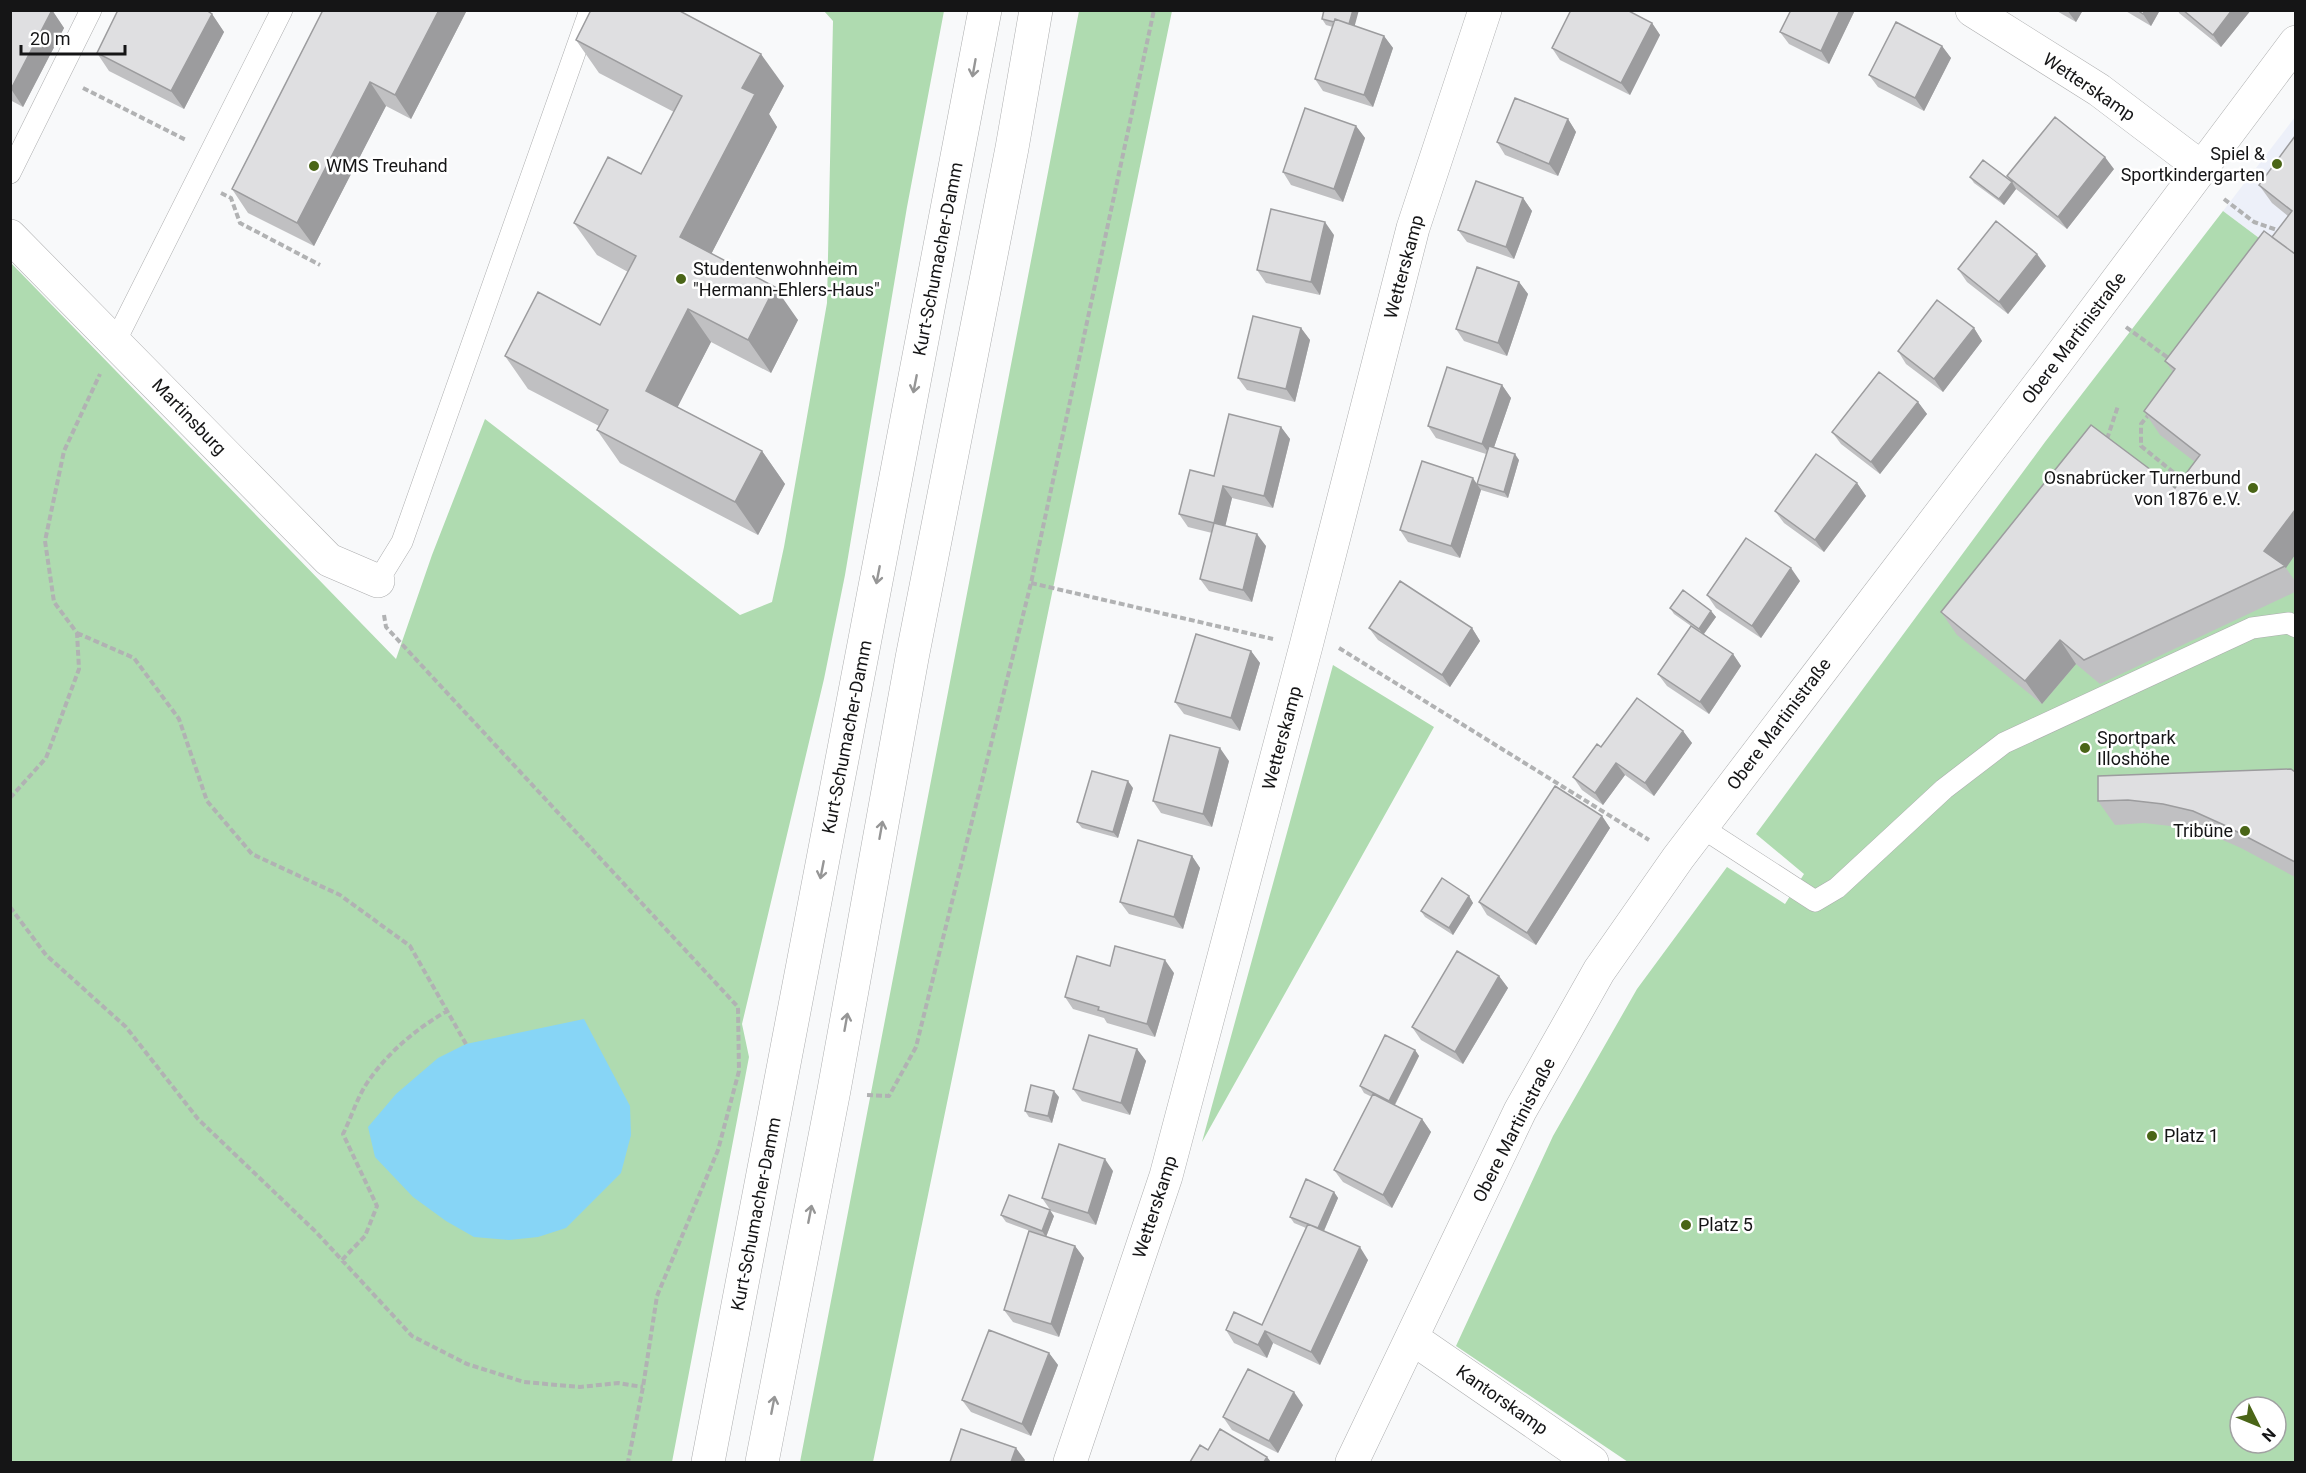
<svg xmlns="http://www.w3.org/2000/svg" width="2306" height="1473" viewBox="0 0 2306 1473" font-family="Roboto,sans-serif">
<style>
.built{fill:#edf0f9}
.green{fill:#afdbb0;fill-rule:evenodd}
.water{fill:#87d5f6}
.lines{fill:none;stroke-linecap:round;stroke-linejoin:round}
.lane-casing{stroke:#adaeaf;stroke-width:22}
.street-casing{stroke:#adaeaf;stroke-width:34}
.secondary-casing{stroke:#adaeaf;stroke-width:34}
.path{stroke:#b1b2b3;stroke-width:4;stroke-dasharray:6 3;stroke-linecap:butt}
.lane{stroke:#fff;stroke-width:21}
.street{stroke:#fff;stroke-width:33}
.secondary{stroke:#fff;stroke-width:33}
.wall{fill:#c0c0c2}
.shaded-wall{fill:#9c9c9e}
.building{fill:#dfdfe1;stroke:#9c9c9e;stroke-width:1.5}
.oneway{stroke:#969696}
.poi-dot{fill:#4a6517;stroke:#fff;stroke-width:2}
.labels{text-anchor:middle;stroke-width:5;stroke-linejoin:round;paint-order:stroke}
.street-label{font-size:18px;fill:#151516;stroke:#fff}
.poi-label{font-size:18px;fill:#151516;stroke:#fff;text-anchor:start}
</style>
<rect width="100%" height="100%" fill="#f8f9fa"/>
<path class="built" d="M2295,117V265L2223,211Z"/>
<path class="green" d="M824,11H944L907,207L845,575L824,679L742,1024L749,1057L672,1462H11L10,262L396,659L432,555L485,419L740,615L772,602L784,547L827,303L833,21Z
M1079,11H1172L873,1462H800Z
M2223,211L2295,265V1462H1628L1456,1346L1553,1136L1637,989L1727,867L1785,904L1804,874L1756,834L2045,442ZM2240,1407H2276V1443H2240Z
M1333,665L1434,727L1202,1142Z"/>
<path class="water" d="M584,1019L630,1106L631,1135L621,1173L566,1228L538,1237L509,1240L474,1237L446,1221L413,1197L375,1157L368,1127L396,1094L438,1058L466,1044Z"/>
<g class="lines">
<g class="lane-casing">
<path id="lane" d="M10,173L91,10
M115,342L282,10
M378,581L402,542L590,10
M1701,827L1815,901L1837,888L1944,789L2004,743L2252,628L2289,623L2296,627"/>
</g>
<g class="street-casing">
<path id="street" d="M1972,10L2099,90L2202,168
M10,236L329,560L378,581
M1412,1338L1592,1462
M1070,1462L1166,1176L1306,646L1413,228L1485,10
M1352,1462L1520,1111L1599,971L1678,858L2054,365L2296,42"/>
</g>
<g class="secondary-casing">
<path id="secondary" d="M708,1462L985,10
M762,1462L834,1090L912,658L1012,148L1036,10"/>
</g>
<path class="path" d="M83,88L186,140
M221,193L231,198L240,223L320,265
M2224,199L2254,222L2280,231
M2126,327L2171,360
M2150,413L2141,424V446L2184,481
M2107,439L2118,406
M2168,487L2183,480
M1031,583L1273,639
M384,615L386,627L738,1007L739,1071L718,1150L657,1296L643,1387L628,1462
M77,633L134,658L179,719L207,801L252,854L340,895L410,946L466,1044
M1339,648L1649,840
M10,798L46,758L79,669L77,633L54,602L45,541L64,451L100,374
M10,907L46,955L126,1027L198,1119L316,1232L412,1336L467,1364L524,1382L580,1387L618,1383L643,1387
M867,1095L889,1096L916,1047L1031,583L1154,10
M342,1260L365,1236L377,1206L343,1134C351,1118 357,1098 367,1083C388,1052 416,1029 447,1011"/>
<use href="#lane" class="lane"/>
<use href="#street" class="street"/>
<use href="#secondary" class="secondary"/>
</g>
<path class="wall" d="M10,10H52L64,28L23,107L10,100Z
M323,10H467L411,119L386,106L314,246L248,213L232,189Z
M1791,10H1855L1829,64L1789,44L1780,32Z
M2055,10H2083L2076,22Z
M2124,10H2160L2151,26Z
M2178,10H2251L2221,47L2179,13Z
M212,14L224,32L184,109L109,71L97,53Z
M1322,19L1355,26L1384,36L1393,48L1373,107L1323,91L1315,79L1333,27L1326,25Z
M1652,23L1660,35L1630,95L1560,60L1552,48Z
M576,40L784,86L769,114L777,127L711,254L798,320L771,373L711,342L677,407L762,451L785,484L758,535L620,463L597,430L599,426L528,389L505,356L600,325L628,272L597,255L574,223L641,174L674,112L599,73Z
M1942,46L1951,58L1924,111L1878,87L1869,75Z
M1568,119L1576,132L1558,176L1505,155L1497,142Z
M1356,126L1365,138L1343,202L1291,185L1283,172Z
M2295,136L2286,568L2295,581V592L2100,684L2076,664L2042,704L1957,635L1941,612L2175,488L2195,462L2160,435L2144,411L2173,372L2165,361L2272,237L2288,216L2272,203L2259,185Z
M2114,169L2067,229L2016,189L2004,205L1974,183L1970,177L2012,182L2007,176Z
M1523,198L1532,211L1514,259L1467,242L1458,230Z
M1334,235L1320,295L1266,283L1257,270Z
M2046,266L2008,314L1967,282L1958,269Z
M1519,282L1528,294L1507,356L1464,341L1456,329Z
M1301,328L1310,340L1295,402L1247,390L1238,378Z
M1974,328L1982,341L1943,392L1906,364L1898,351Z
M1502,385L1511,398L1494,447L1519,460L1508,498L1481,490L1460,558L1408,542L1400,530L1477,484L1486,454L1436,438L1428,426Z
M1918,402L1927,414L1880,474L1841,444L1832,432Z
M1281,427L1290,439L1273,508L1232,498L1225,526L1266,546L1252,602L1209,591L1200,579L1212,533L1188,527L1179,514L1214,476Z
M1857,483L1866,496L1824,552L1784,523L1775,511Z
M1800,581L1761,638L1716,608L1707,595Z
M1670,608L1711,611L1716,617L1704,634L1733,654L1741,666L1709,714L1667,686L1658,674L1691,626L1674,614Z
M1369,628H1472L1480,641L1450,687L1378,640Z
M1251,651L1260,663L1240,731L1184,714L1175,702Z
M1683,731L1692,743L1654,796L1625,775L1603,805L1582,790L1573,777L1601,747Z
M1229,761L1212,827L1161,813L1153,801Z
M2295,772V877L2241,848L2209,834L2179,827L2144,823L2115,825L2098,801Z
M1133,788L1118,838L1082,828L1077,822Z
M1602,816L1610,828L1536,945L1487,915L1479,902Z
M1192,856L1200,868L1183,929L1129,914L1120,902Z
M1469,896L1473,903L1453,935L1425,917L1421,911Z
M1110,966L1174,973L1155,1037L1107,1023L1104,1018L1073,1009L1065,997Z
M1499,976L1508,988L1463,1064L1421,1040L1412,1027Z
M1137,1049L1146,1061L1130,1115L1082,1101L1073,1089Z
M1415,1050L1419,1056L1395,1105L1422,1119L1431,1132L1392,1208L1343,1182L1334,1170L1372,1097L1364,1093L1360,1086Z
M1059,1097L1052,1123L1029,1117L1025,1111Z
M1113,1171L1096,1225L1051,1211L1042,1198Z
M1334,1192L1338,1198L1324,1231L1368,1260L1320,1365L1273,1343L1267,1358L1234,1343L1226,1330L1262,1325L1306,1228L1294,1223L1290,1217Z
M1001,1215L1054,1216L1046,1237L1075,1246L1084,1258L1059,1337L1013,1322L1004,1310L1041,1235L1006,1222Z
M1049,1353L1058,1365L1031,1436L971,1412L962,1400Z
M1303,1405L1278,1453L1232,1430L1223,1417Z"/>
<path class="shaded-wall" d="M52,10L64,28L23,107L11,89Z
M439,10H467L411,119L395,95Z
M1353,10H1359L1353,32L1348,26Z
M1840,10H1855L1829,64L1821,51Z
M2067,10H2083L2076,22Z
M2145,10H2160L2151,26L2143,14Z
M2232,10H2251L2221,47L2213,35Z
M212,14L224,32L184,109L171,91Z
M1652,23L1660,35L1630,95L1621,83Z
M1384,36L1393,48L1373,107L1364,95Z
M1942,46L1951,58L1924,111L1915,98Z
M761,54L784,86L769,114L777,127L703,270L680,237L742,88Z
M370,82L386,106L314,246L297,223Z
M1568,119L1576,132L1558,176L1549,164Z
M1356,126L1365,138L1343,202L1334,189Z
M2105,157L2114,169L2067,229L2058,217Z
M2012,182L2016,189L2004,205L1999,199Z
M1523,198L1532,211L1514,259L1506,247Z
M1325,222L1334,235L1320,295L1311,282Z
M2037,254L2046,266L2008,314L1999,302Z
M1519,282L1528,294L1507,356L1498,343Z
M775,287L798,320L771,373L748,340Z
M688,309L711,342L669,424L646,391Z
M1301,328L1310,340L1295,402L1286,389Z
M1974,328L1982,341L1943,392L1934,379Z
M1502,385L1511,398L1491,456L1482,444Z
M1918,402L1927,414L1880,474L1871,462Z
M1281,427L1290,439L1273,508L1264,496Z
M762,451L785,484L758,535L735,502Z
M1515,454L1519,460L1508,498L1504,492Z
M1473,478L1481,490L1460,558L1451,546Z
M1857,483L1866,496L1824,552L1815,540Z
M1223,486L1232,498L1223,536L1214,523Z
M2295,510V555L2286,568L2264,551Z
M1257,534L1266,546L1252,602L1243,590Z
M1791,568L1800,581L1761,638L1752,626Z
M1711,611L1716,617L1703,635L1699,629Z
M1472,628L1480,641L1450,687L1442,675Z
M2060,640L2076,664L2042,704L2025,681Z
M1251,651L1260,663L1240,731L1231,718Z
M1733,654L1741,666L1709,714L1700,702Z
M1683,731L1692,743L1654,796L1645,783Z
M1220,748L1229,761L1212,827L1203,814Z
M1616,763L1625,775L1603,805L1595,793Z
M1128,781L1133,788L1118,838L1113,832Z
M1602,816L1610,828L1536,945L1527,933Z
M1192,856L1200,868L1183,929L1174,917Z
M1469,896L1473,903L1453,935L1449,928Z
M1165,960L1174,973L1155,1037L1147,1024Z
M1499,976L1508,988L1463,1064L1455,1052Z
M1137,1049L1146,1061L1130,1115L1121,1103Z
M1415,1050L1419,1056L1393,1108L1389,1101Z
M1054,1091L1059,1097L1052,1123L1048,1116Z
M1422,1119L1431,1132L1392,1208L1383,1195Z
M1105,1159L1113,1171L1096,1225L1088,1213Z
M1334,1192L1338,1198L1322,1235L1318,1229Z
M1050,1210L1054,1216L1046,1237L1042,1231Z
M1075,1246L1084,1258L1059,1337L1051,1324Z
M1360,1247L1368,1260L1320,1365L1311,1352Z
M1265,1331L1273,1343L1267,1358L1258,1345Z
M1049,1353L1058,1365L1031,1436L1022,1424Z
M1294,1392L1303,1405L1278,1453L1269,1441Z
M1016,1448L1025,1460L1024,1462H1011Z
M1267,1457L1271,1462H1264Z"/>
<path class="building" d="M10,10H52L11,89H10Z
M118,10H206L212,14L171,91L97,53Z
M323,10H439L395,95L370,82L297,223L232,189Z
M591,10H678L761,54L742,88L755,94L680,237L775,287L748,340L688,309L646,391L762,451L735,502L597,430L608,410L505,356L538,292L600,325L636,256L574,223L608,157L641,174L682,96L576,40Z
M1324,10H1353L1349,24L1335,19L1334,22L1322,19Z
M1571,10H1627L1652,23L1621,83L1552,48Z
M1791,10H1840L1821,51L1780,32Z
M2137,10H2145L2143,14Z
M2183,10H2232L2213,35Z
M1335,19L1384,36L1364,95L1315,79Z
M1896,22L1942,46L1915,98L1869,75Z
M1515,98L1568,119L1549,164L1497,142Z
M1305,108L1356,126L1334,189L1283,172Z
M2055,117L2105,157L2058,217L2007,176Z
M2295,136V254L2272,237L2292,211L2259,185Z
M1983,160L2012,182L1999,199L1970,177Z
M1476,181L1523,198L1506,247L1458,230Z
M1271,209L1325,222L1311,282L1257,270Z
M1996,221L2037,254L1999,302L1958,269Z
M2264,231L2295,254V510L2264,551L2285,566L2084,660L2060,640L2025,681L1941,612L2091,425L2175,488L2200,455L2144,411L2175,369L2165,361Z
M1477,267L1519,282L1498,343L1456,329Z
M1937,300L1974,328L1934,379L1898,351Z
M1253,316L1301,328L1286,389L1238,378Z
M1447,367L1502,385L1482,444L1428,426Z
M1879,372L1918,402L1871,462L1832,432Z
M1229,414L1281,427L1264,496L1223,486L1214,523L1179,514L1190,470L1214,476Z
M1489,446L1515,454L1504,492L1477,484Z
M1816,454L1857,483L1815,540L1775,511Z
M1422,461L1473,478L1451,546L1400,530Z
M1214,523L1257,534L1243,590L1200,579Z
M1746,538L1791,568L1752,626L1707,595Z
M1400,581L1472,628L1442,675L1369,628Z
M1683,590L1711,611L1699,629L1670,608Z
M1691,626L1733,654L1700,702L1658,674Z
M1196,634L1251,651L1231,718L1175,702Z
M1637,698L1683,731L1645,783L1616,763L1595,793L1573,777L1597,744L1601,747Z
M1170,735L1220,748L1203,814L1153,801Z
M2291,769L2295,772V862L2224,825L2193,811L2163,804L2128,800L2098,801V776Z
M1092,771L1128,781L1113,832L1077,822Z
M1555,786L1602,816L1527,933L1479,902Z
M1138,840L1192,856L1174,917L1120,902Z
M1442,878L1469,896L1449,928L1421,911Z
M1115,946L1165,960L1147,1024L1098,1010L1099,1007L1065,997L1077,956L1110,966Z
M1457,951L1499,976L1455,1052L1412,1027Z
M1089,1035L1137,1049L1121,1103L1073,1089Z
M1385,1035L1415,1050L1389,1101L1360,1086Z
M1031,1085L1054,1091L1048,1116L1025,1111Z
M1373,1094L1422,1119L1383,1195L1334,1170Z
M1059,1144L1105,1159L1088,1213L1042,1198Z
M1306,1179L1334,1192L1318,1228L1290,1217Z
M1009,1195L1050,1210L1042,1231L1001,1215Z
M1308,1224L1360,1247L1311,1352L1265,1331L1258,1345L1226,1330L1234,1312L1262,1325Z
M1029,1231L1075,1246L1051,1324L1004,1310Z
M989,1330L1049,1353L1022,1424L962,1400Z
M1248,1369L1294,1392L1269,1441L1223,1417Z
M961,1429L1016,1448L1011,1462H950Z
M1220,1429L1267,1457L1264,1462H1190L1200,1445L1208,1450Z"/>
<defs><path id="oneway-shaft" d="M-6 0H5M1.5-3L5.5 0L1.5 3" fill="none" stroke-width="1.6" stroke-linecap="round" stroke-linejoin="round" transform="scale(1.5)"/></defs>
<g class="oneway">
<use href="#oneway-shaft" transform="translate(974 68) rotate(100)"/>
<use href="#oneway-shaft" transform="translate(915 384) rotate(101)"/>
<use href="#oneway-shaft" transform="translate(878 575) rotate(101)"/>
<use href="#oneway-shaft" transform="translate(881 830) rotate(-80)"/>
<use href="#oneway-shaft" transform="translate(822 870) rotate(101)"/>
<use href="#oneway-shaft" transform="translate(846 1022) rotate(-80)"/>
<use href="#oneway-shaft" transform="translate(810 1214) rotate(-79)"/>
<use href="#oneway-shaft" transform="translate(773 1405) rotate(-79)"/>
</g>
<g class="poi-dot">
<circle cx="2277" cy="164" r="6"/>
<circle cx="314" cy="166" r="6"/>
<circle cx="681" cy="279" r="6"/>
<circle cx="2253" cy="488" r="6"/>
<circle cx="2085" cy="748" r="6"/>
<circle cx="2245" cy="831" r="6"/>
<circle cx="2152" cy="1136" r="6"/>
<circle cx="1686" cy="1225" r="6"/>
</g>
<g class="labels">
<g class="street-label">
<text transform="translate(2089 87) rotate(34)" y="6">Wetterskamp</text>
<text transform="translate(938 259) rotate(-79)" y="6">Kurt-Schumacher-Damm</text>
<text transform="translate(1404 267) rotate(-75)" y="6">Wetterskamp</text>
<text transform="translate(2074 338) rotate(-53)" y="6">Obere Martinistraße</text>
<text transform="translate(189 417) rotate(46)" y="6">Martinsburg</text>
<text transform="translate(1779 724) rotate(-53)" y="6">Obere Martinistraße</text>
<text transform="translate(847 737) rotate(-79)" y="6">Kurt-Schumacher-Damm</text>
<text transform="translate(1282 738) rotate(-75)" y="6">Wetterskamp</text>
<text transform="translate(1514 1130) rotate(-63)" y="6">Obere Martinistraße</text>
<text transform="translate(1155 1207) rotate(-72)" y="6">Wetterskamp</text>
<text transform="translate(756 1214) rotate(-79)" y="6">Kurt-Schumacher-Damm</text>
<text transform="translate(1502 1400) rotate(35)" y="6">Kantorskamp</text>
</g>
<g class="poi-label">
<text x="2265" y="160" text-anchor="end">Spiel &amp;<tspan x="2265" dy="21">Sportkindergarten</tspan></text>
<text x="326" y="172">WMS Treuhand</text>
<text x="693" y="275">Studentenwohnheim<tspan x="693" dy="21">"Hermann-Ehlers-Haus"</tspan></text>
<text x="2241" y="484" text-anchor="end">Osnabrücker Turnerbund<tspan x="2241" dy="21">von 1876 e.V.</tspan></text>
<text x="2097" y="744">Sportpark<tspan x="2097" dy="21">Illoshöhe</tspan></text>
<text x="2233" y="837" text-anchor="end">Tribüne</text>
<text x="2164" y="1142">Platz 1</text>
<text x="1698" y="1231">Platz 5</text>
</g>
</g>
<rect width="2306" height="1473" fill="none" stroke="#151516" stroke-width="24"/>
<g transform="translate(2258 1425) rotate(133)"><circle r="28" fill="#ffffff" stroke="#a1a1a2" stroke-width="1.5"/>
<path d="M0-4.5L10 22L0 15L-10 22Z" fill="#4a6517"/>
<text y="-9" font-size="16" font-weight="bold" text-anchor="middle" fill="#151516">N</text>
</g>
<path d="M21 45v9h104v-9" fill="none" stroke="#151516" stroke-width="3"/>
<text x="30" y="45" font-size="18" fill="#151516" stroke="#ffffff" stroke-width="4.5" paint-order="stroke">20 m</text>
</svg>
